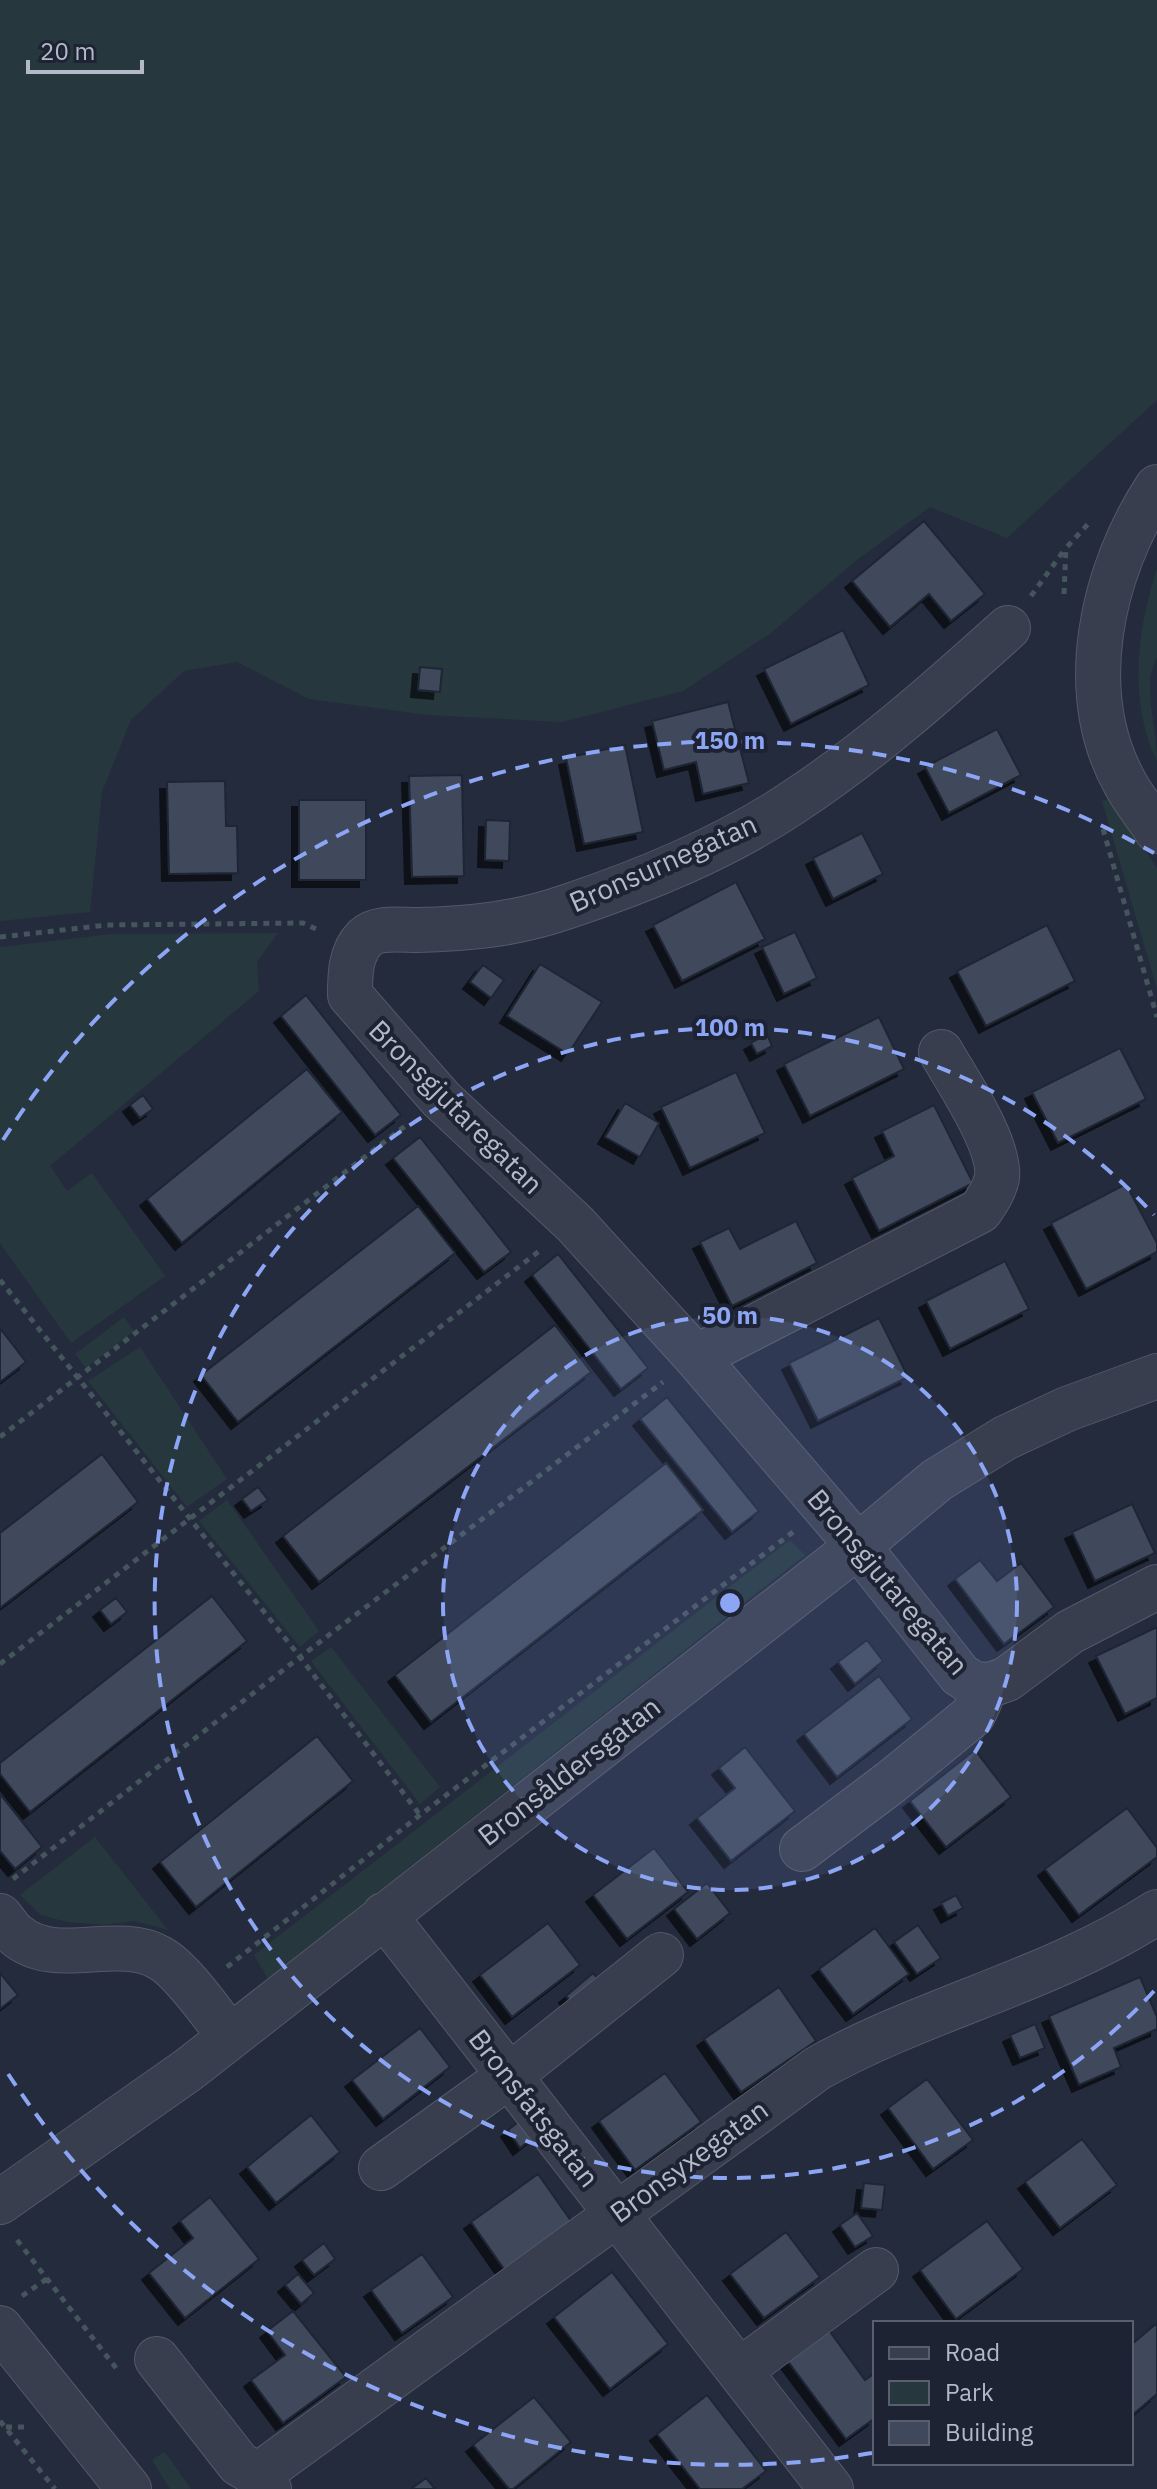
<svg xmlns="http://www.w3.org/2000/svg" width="1157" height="2489" viewBox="0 0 1157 2489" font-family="'IBM Plex Sans',sans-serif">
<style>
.green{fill:#26383e}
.building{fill:#40495c;stroke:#1f2534;stroke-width:2;filter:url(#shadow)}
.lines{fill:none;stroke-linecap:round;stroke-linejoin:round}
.minor-casing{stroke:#535968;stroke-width:46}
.path{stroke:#44555b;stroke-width:5;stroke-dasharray:6 6;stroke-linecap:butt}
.minor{stroke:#383e4d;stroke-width:44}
.ring{fill:none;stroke:#8ca5f5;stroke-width:4;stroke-dasharray:14 10}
.labels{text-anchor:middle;stroke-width:8;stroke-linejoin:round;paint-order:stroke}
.street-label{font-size:28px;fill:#b4b9c8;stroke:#1d2332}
.centre{fill:#8ca5f5;stroke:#1d2332;stroke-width:4}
.ring-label{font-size:24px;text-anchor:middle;font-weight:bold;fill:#8ca5f5;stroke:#1d2332;stroke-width:8;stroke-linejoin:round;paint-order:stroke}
</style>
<defs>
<filter id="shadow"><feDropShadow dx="-7" dy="7" stdDeviation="0" flood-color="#0009"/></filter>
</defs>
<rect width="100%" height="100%" fill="#242b3d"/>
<path class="green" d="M0,0H1157V400L1007,538L930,507L853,563L771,633L683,691L562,722L428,715L309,699L237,662L184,671L131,720L102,792L90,912L0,921Z
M1157,569C1157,587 1157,643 1157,657C1153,667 1149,675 1150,687C1150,712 1157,735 1157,761C1128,702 1137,629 1157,569Z
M1110,799L1157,868V989L1102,801Z
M278,933L257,962L259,991L50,1166L67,1191L92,1173L165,1276L71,1343L0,1243V947L112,934Z
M124,1317L134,1331L86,1368L75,1354Z
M140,1347L227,1479L187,1507L88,1381Z
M227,1500L319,1631L300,1647L199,1521Z
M790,1540L805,1555L268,1979L254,1955Z
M331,1647L440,1787L420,1804L311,1661Z
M95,1837L168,1930L135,1921L103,1925L67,1922L41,1915L20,1895Z
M164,2452L167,2455L191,2489H170L153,2462V2459Z"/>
<path class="building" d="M924,521L985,594L951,621L929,594L890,627L852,581Z
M843,630L869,685L791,724L764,669Z
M420,667L442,669L440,692L418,690Z
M728,702L749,783L703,794L696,762L664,770L652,721Z
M997,729L1021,775L949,813L925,767Z
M625,745L643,832L584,844L566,758Z
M462,775L464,876L412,877L409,776Z
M225,781L226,826H237L238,873L169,874L167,782Z
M299,800H366V880H299Z
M486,820L510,821L509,861L485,860Z
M862,833L883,874L833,899L813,858Z
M736,882L765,939L682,981L653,925Z
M1047,925L1075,981L986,1026L957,971Z
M795,932L817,978L784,994L762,947Z
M540,964L602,1002L568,1054L507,1016Z
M483,965L504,980L491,998L470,982Z
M306,995L401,1115L375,1135L281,1016Z
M879,1017L904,1069L810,1116L784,1064Z
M767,1034L772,1046L757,1054L751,1043Z
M1120,1048L1146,1099L1058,1143L1032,1092Z
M307,1069L342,1112L182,1243L147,1199Z
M736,1072L765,1133L690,1168L661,1107Z
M143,1095L153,1109L140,1118L130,1105Z
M625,1103L659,1123L640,1157L605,1137Z
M934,1105L973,1183L879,1231L852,1178L894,1156L882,1131Z
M420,1137L511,1252L484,1272L393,1158Z
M1126,1184L1157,1243V1252L1086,1289L1051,1223Z
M418,1206L455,1253L238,1422L201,1375Z
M796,1221L817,1263L732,1306L700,1242L729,1228L740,1249Z
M558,1254L648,1368L621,1389L532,1275Z
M1005,1261L1029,1309L950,1349L926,1301Z
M879,1318L908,1377L818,1421L789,1363Z
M555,1325L591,1372L319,1582L283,1536Z
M0,1328L26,1362L0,1382Z
M667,1397L759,1511L732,1532L640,1419Z
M102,1454L138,1502L0,1608V1533Z
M666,1463L703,1510L431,1722L395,1675Z
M258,1487L268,1500L251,1511L242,1499Z
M1132,1504L1155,1553L1095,1581L1072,1532Z
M980,1560L997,1581L1021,1563L1054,1607L1004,1644L955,1579Z
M212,1596L247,1641L30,1812L0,1774V1763Z
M116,1598L127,1612L111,1624L100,1610Z
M1157,1627V1698L1125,1714L1096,1656Z
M867,1640L883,1661L855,1684L838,1662Z
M879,1676L912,1719L837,1777L804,1734Z
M317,1736L353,1781L196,1907L160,1862Z
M745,1747L795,1811L731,1861L697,1818L735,1788L719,1768Z
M975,1750L1011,1797L946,1847L910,1801Z
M0,1794L42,1847L15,1869L0,1851Z
M1127,1808L1157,1848V1857L1079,1915L1045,1869Z
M654,1848L688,1892L627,1939L593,1895Z
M707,1883L730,1913L697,1939L674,1909Z
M956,1895L963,1908L948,1916L941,1903Z
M548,1923L580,1965L512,2017L480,1975Z
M918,1925L941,1958L917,1974L894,1942Z
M875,1928L909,1974L853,2014L819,1969Z
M0,1973L18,1995L0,2009Z
M593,1973L606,1988L579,2011L566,1996Z
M1140,1977L1157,2017V2029L1114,2048L1121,2067L1079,2085L1049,2016Z
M779,1987L816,2041L741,2092L704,2039Z
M1035,2024L1045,2048L1020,2058L1010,2035Z
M420,2028L450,2067L383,2119L352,2080Z
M665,2073L701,2122L635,2170L599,2121Z
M927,2079L973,2140L933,2169L888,2108Z
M311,2115L340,2152L276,2203L247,2167Z
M522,2119L535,2136L520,2148L508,2130Z
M1082,2139L1117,2185L1060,2228L1025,2182Z
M538,2174L571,2221L504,2269L471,2222Z
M864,2183L885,2185L882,2210L861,2208Z
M210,2197L259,2259L185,2318L149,2273L193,2238L180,2221Z
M857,2213L873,2236L855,2247L840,2225Z
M987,2221L1023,2269L956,2319L920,2270Z
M786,2232L820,2277L764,2318L730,2274Z
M324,2243L335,2259L314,2275L302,2260Z
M422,2254L453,2297L402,2333L371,2290Z
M612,2272L668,2344L610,2389L554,2317Z
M298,2274L314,2293L301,2304L285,2285Z
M293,2311L346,2377L283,2423L251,2380L285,2355L267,2331Z
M1157,2323V2394L1131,2416V2345Z
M828,2329L865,2380L875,2373V2418L846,2439L787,2360Z
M707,2395L766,2471L742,2489H700L657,2434Z
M534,2397L571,2442L513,2489H509L473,2445Z
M426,2478L435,2489H411Z"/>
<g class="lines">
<g class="minor-casing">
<path id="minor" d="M1157,487C1101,572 1074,693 1126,785C1135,801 1147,816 1157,831
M1008,628C939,690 870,752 792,803C723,849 644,881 566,907C517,924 469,929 417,930C401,930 377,926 365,938C350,953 350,976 350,995L441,1099L575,1224L696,1357L858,1546L960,1675L974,1684L990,1685L1007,1679L1070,1632L1157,1587
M696,1357L980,1211C987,1201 994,1191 997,1178C1001,1145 958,1082 941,1052
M802,1849L891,1782L973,1715L980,1700L982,1685
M384,1915L831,2489
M0,1916C5,1922 10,1930 16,1935C56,1969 117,1933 160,1958C182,1970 214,2016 230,2037
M381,2168L509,2076L661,1955
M0,2202L188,2070L858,1546L937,1480L1005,1438L1067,1409L1157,1376
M0,2328L129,2489
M157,2359L239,2464L258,2475
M739,2371L876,2270
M269,2489L258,2475L818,2068C926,2008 1052,1980 1157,1912"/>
</g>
<path class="path" d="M1064,594L1066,548L1088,524
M1031,596L1065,549
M1103,829L1157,1017
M0,937L107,925L303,923L320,931
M0,1280L300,1657L420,1815
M0,1437L409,1123
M0,1664L542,1249
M13,1879L300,1657L663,1382
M227,1967L420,1815L793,1532
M17,2240L116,2368
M22,2296L48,2278
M0,2421L55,2489
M6,2427H28"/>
<use href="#minor" class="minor"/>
</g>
<circle cx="730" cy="1603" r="287" fill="#8ca5f5" fill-opacity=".12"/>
<g class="ring">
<circle cx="730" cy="1603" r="287"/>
<path d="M1154 1991A575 575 0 1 1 1154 1215"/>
<path d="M872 2453A862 862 0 0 1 3 2066M3 1140A862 862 0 0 1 1154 853"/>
</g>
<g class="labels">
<g class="street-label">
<text transform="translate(663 863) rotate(-24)" y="10">Bronsurnegatan</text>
<text transform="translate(456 1107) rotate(45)" y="10">Bronsgjutaregatan</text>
<text transform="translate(888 1582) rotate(50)" y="10">Bronsgjutaregatan</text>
<text transform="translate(569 1771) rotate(-38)" y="10">Bronsåldersgatan</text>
<text transform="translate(534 2108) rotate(52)" y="10">Bronsfatsgatan</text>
<text transform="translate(689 2161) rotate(-36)" y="10">Bronsyxegatan</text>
</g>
</g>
<circle cx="730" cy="1603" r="12" class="centre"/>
<g class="ring-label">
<text x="730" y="749">150 m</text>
<text x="730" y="1036">100 m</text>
<text x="730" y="1324">50 m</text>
</g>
<rect x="873" y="2321" width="260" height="144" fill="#1d2332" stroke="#595f6e" stroke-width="2"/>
<rect x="889" y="2347" width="40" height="12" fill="#383e4d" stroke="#595f6e" stroke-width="2"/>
<text x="945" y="2361" font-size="24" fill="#b4b9c8">Road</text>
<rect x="889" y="2381" width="40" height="24" fill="#26383e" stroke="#595f6e" stroke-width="2"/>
<text x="945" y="2401" font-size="24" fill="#b4b9c8">Park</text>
<rect x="889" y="2421" width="40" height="24" fill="#40495c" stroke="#595f6e" stroke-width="2"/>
<text x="945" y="2441" font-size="24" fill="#b4b9c8">Building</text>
<path d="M28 60v12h114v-12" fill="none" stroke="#b4b9c8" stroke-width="4"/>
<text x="40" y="60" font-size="24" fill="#b4b9c8" stroke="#1d2332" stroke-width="6" paint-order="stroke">20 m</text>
</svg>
